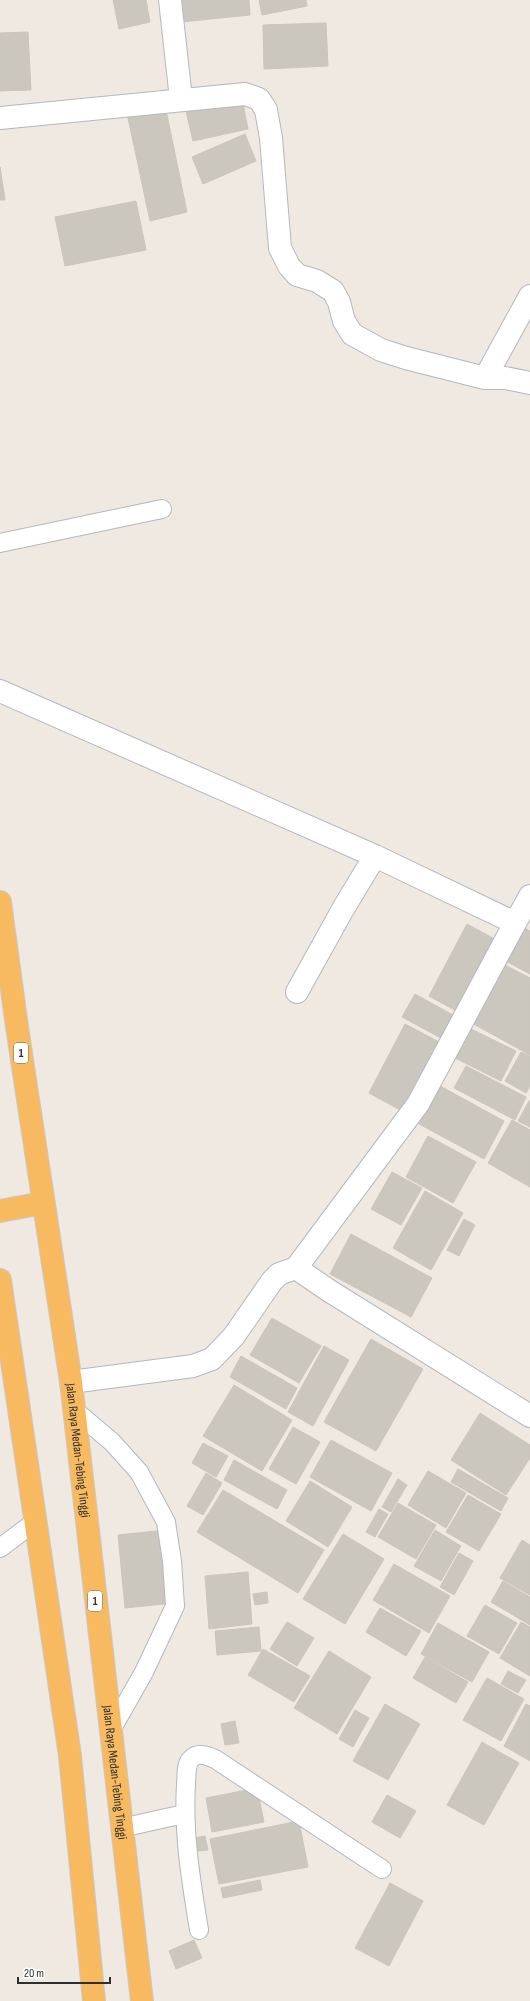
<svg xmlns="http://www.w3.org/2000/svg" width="530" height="2001" viewBox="0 0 530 2001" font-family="'Sofia Sans Condensed',sans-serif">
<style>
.building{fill:#cbc7bf;stroke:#cbc5ba}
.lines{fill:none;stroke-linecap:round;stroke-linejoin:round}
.service-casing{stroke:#b4b7c1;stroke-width:20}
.minor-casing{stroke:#b4b7c1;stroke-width:24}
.trunk-casing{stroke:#c9c9c9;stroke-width:24}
.service{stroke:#fff;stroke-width:18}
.minor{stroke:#fff;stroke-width:22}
.trunk{stroke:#f8ba60;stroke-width:22}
.labels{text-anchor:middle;stroke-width:3;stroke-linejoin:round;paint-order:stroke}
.shield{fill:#fff;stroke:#6d6d6d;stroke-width:1}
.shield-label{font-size:12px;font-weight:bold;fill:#2e2e2e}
.street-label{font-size:13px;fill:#2e2e2e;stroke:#fff}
</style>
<rect width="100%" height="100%" fill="#efe9e1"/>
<path class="building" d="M113,0H146L150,22L119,29Z
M179,0H249L250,15L181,22Z
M259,0H306L307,6L262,15Z
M326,23L328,66L264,69L263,25Z
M28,32L31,90L0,91V33Z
M242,99L248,129L193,141L186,111Z
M165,105L187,212L150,221L127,113Z
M245,134L256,161L203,184L192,157Z
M0,167L5,200H0Z
M136,201L146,250L65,266L55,217Z
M467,924L500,942L462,1014L429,996Z
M520,925L530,931V974L502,959Z
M499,962L530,978V1055L468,1021Z
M415,994L453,1015L441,1038L402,1017Z
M405,1024L441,1043L404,1112L369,1093Z
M467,1027L516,1051L501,1081L453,1057Z
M521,1052L530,1056V1086L526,1093L505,1081Z
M466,1066L526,1097L515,1120L454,1088Z
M440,1086L504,1121L484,1159L419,1124Z
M529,1101H530V1127L518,1121Z
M512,1120L530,1130V1187L488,1163Z
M428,1136L476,1162L453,1203L406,1177Z
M392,1172L422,1188L401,1225L371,1209Z
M425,1191L463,1213L431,1270L393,1248Z
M464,1219L475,1225L459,1256L447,1250Z
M351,1234L432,1278L411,1317L330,1274Z
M272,1318L321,1346L299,1383L250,1355Z
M371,1339L423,1369L376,1451L324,1422Z
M324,1346L349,1360L313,1426L288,1412Z
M241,1356L297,1388L286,1409L230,1377Z
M234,1385L292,1420L262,1471L203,1436Z
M480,1413L530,1445V1458L506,1495L451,1460Z
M293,1427L320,1442L296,1484L269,1469Z
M331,1440L392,1473L371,1511L310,1477Z
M203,1443L228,1456L216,1477L192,1463Z
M234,1460L287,1490L277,1509L224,1480Z
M458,1469L508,1498L501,1511L451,1482Z
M428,1471L466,1493L446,1528L408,1505Z
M206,1473L222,1483L203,1515L187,1506Z
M398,1479L407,1485L391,1512L382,1507Z
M310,1481L352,1507L328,1547L286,1521Z
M223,1490L324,1550L298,1593L197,1532Z
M468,1495L501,1514L479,1551L446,1532Z
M398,1503L436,1525L416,1559L378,1537Z
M379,1509L388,1514L375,1537L366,1532Z
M166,1530L173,1603L125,1608L118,1535Z
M435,1530L461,1546L441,1581L414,1566Z
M343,1534L384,1559L345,1624L303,1599Z
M522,1540L530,1545V1595L500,1578Z
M459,1553L473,1561L454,1595L440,1587Z
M394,1564L450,1596L429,1633L373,1600Z
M248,1572L252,1624L209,1629L205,1576Z
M503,1581L530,1597V1625L491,1602Z
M267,1592L268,1603L255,1605L253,1594Z
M485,1605L517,1623L499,1654L467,1636Z
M380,1608L421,1631L406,1656L366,1632Z
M287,1622L314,1638L297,1666L270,1649Z
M521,1622L530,1627V1676L500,1658Z
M438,1623L489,1652L472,1682L421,1654Z
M259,1627L261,1651L217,1655L215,1631Z
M263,1649L310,1676L294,1702L248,1675Z
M329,1651L371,1677L337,1734L294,1708Z
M425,1657L468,1682L456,1703L413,1678Z
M508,1671L526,1680L518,1693L501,1684Z
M487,1678L524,1699L501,1741L463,1720Z
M385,1704L420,1724L388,1780L353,1761Z
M526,1704L530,1706V1761L504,1746Z
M355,1710L369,1718L353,1747L339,1739Z
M235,1721L239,1743L225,1745L221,1724Z
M482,1742L519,1763L484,1825L447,1805Z
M257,1788L264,1822L212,1832L206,1798Z
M387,1795L416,1811L400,1838L372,1822Z
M299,1821L308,1867L219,1884L210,1839Z
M205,1836L208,1850L190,1852L188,1839Z
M260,1880L262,1890L223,1898L221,1888Z
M390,1883L423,1901L389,1966L355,1948Z
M194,1940L202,1958L176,1969L169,1951Z"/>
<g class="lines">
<g class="service-casing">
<path id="service" d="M0,543L162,509
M74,1410L112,1442L139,1472L166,1522L172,1561L175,1606L144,1672L110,1732
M0,1548L36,1521
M121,1828L184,1814
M199,1930C191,1881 183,1834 186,1784C187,1776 185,1764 192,1758C198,1752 208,1756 215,1759L382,1869"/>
</g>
<g class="minor-casing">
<path id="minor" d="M170,0L181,99
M0,118L245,94L259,99L266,110L271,138L280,248L289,266L297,275L317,281L333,291L339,302L344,321L352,334L381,350L406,358L485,378H505L530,383
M485,378L530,296
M0,691L375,856L515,923L530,896
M297,992L343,909L375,856
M296,1268L328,1290L530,1416
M71,1382L193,1366L212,1359L234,1336L272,1281L279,1274L296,1268L418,1104L515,923"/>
</g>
<g class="trunk-casing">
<g id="trunk">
<path id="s1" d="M0,902L17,1027L71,1382L142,2001"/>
<path d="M0,1211L43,1203"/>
<path d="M0,1280L70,1756L94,2001"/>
</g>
</g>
<use href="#service" class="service"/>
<use href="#minor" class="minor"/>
<use href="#trunk" class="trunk"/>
</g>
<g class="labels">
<g class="shield">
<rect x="14" y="1043" width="14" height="20" rx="3"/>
<rect x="88" y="1591" width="14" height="20" rx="3"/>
</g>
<g class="shield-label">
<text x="21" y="1057">1</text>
<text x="95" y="1605">1</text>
</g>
<g class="street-label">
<text dy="5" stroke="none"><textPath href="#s1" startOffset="554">Jalan Raya Medan-Tebing Tinggi</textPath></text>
<text dy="5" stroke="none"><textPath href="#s1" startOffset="878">Jalan Raya Medan-Tebing Tinggi</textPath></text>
</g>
</g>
<path d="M18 1977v6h92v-6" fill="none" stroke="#2e2e2e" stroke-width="2"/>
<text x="24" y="1977" font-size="12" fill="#2e2e2e" stroke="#ffffff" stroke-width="3" paint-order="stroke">20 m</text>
</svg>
